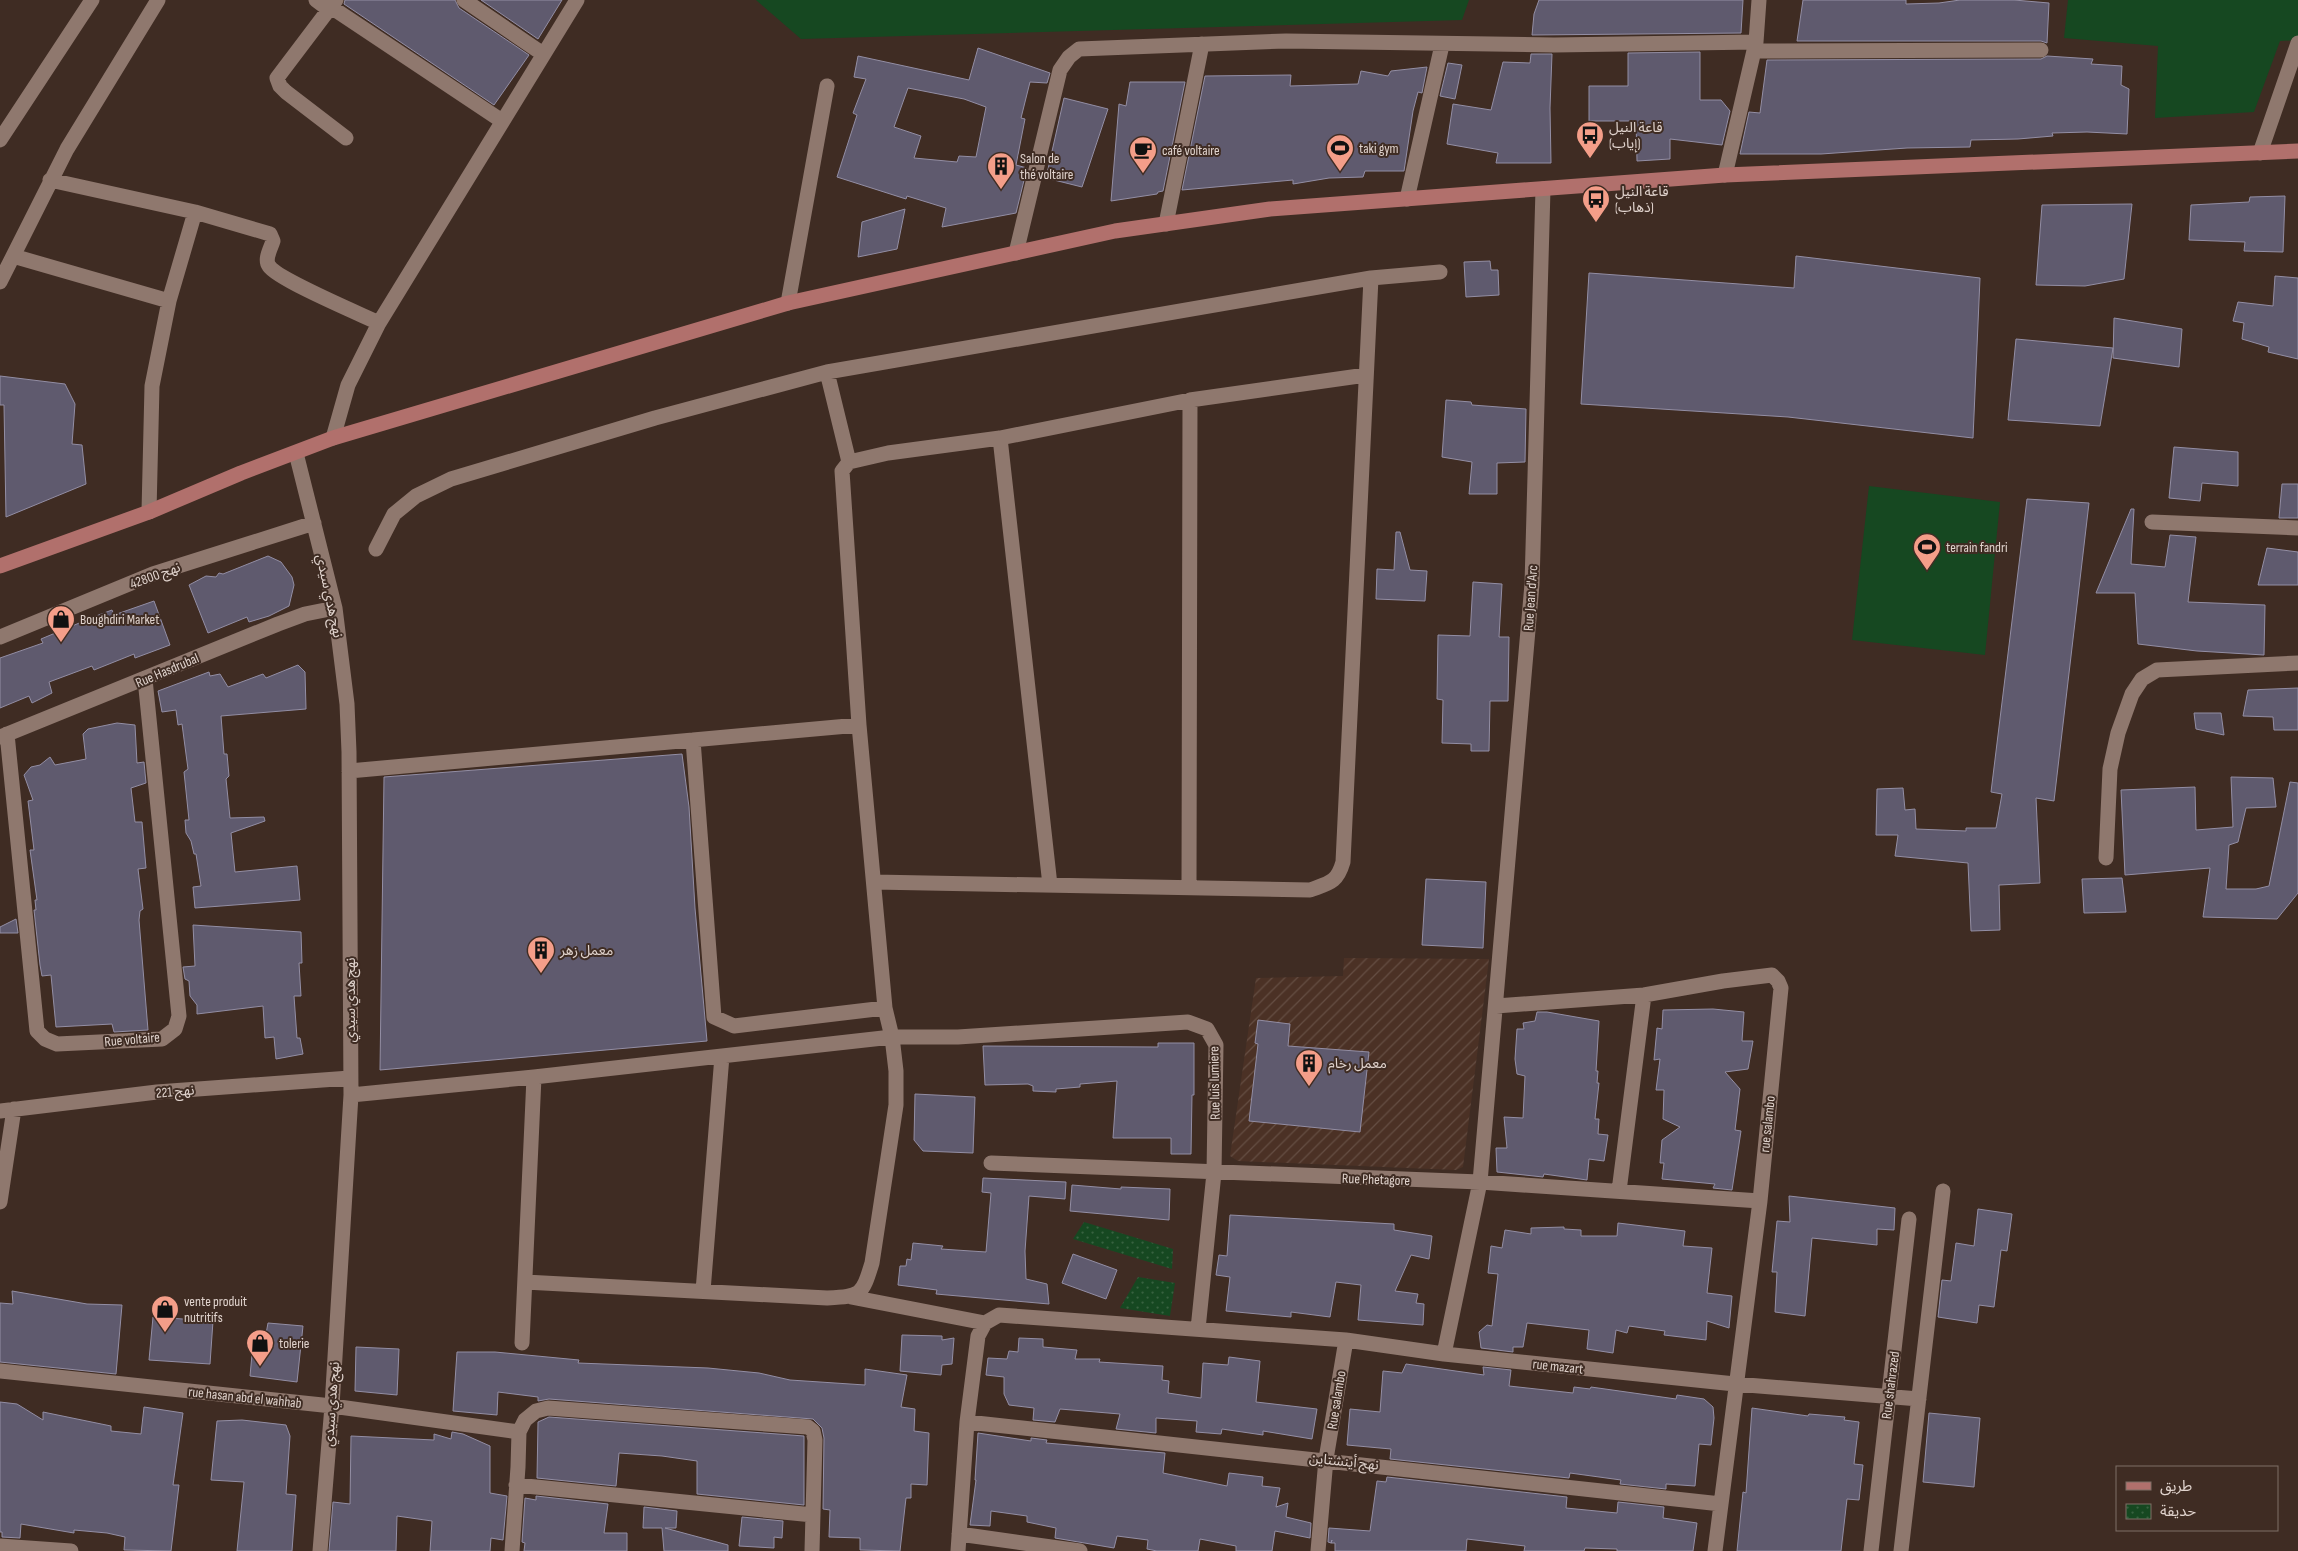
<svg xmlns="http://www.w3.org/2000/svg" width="2298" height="1551" viewBox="0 0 2298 1551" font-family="'Sofia Sans Condensed','Noto Sans Arabic',sans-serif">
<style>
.industrial{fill:url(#industrial-furrows)}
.grass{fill:#164821}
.park{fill:url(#park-dots)}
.building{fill:#5f5a6e;stroke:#938ea4;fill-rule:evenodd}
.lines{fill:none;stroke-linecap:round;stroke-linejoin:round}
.minor{stroke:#8f786e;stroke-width:15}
.major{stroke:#b1706c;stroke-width:15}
.labels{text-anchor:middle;stroke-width:4;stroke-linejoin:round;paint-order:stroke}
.poi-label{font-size:14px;fill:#e0d3cd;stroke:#3f2c23;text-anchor:start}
.street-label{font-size:14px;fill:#e0d3cd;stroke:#3f2c23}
</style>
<defs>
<pattern id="industrial-furrows" width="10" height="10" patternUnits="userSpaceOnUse" patternTransform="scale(1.25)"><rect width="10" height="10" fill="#4b3125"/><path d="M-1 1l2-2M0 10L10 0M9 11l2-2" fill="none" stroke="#654e43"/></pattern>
<pattern id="park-dots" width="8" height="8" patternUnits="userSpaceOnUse" patternTransform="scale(1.25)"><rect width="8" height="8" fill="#164821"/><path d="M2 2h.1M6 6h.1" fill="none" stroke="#386240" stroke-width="1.8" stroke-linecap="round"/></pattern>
</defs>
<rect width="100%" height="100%" fill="#3f2c23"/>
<path class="industrial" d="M1344,958L1489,959L1463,1167L1456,1170L1238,1161L1230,1156L1256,978L1343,976Z"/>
<path class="grass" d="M756,0H1469L1462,20L801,39Z
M2068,0H2298V40L2280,41L2254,112L2155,118L2158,46L2064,38Z
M1869,486L2000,502L1985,655L1852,640Z"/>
<path class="park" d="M1084,1222L1173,1249L1172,1269L1073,1239Z
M1138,1277L1175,1283L1170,1316L1120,1308Z"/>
<path class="building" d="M345,0H455L459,8L529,55L494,105L344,4Z
M481,0H562L538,39Z
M1539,0H1743L1741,33L1532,35L1534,14Z
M1803,0H1906V4L1939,3L1960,0H2014L2049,3L2047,43L2041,41H1797Z
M978,48L1050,73L1047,83L1030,82L1021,118L1025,119L1016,165L1027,168L1016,213L942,227L946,208L907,196L906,199L837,177L857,115L853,113L866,79L854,77L858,56L969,80ZM908,88L964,99L986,107L976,157L959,156L957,162L914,158L921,136L894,127Z
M1700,52V100H1721L1730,111L1722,145L1670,139V159L1637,161L1636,121H1589V86H1628V53Z
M1531,54H1552L1550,108L1551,163H1496L1498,153L1447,144L1453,104L1491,110L1503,62L1530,63Z
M2047,56L2093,59L2091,64L2122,66L2121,85L2129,89L2127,134L2087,132L2052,133L2053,136L2018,139L1971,140L1970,147L1907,148L1821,154H1740L1749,112L1760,113L1767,60L2041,59Z
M1448,63L1462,65L1455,99L1440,96Z
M1427,67L1422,93L1418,92L1413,111L1404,171H1365L1363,177L1329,178L1293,184V180L1182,190L1205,76L1291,75L1290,86L1358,84L1361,71L1388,76L1391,71Z
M1130,82H1185L1163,191L1158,192L1157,194L1111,201L1119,104L1126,106Z
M1064,98L1108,109L1082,187L1046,178Z
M2285,196L2283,252L2244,251L2245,242L2189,240L2191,205L2249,202L2250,197Z
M2132,204L2124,279L2085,286L2036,285L2042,205Z
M905,209L897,249L858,257L862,222Z
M1796,256L1980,278L1973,438L1788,417L1581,404L1589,273L1794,288Z
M1490,261L1491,270H1498L1499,295L1466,297L1464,262Z
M2275,276L2298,278V359L2268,352L2269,347L2242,339L2244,323L2233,321L2238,302L2273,306Z
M2114,318L2182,329L2179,367L2113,358Z
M2016,339L2113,348L2100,426L2008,420Z
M0,376L65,384L75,404L72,444L82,445L86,484L6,517L4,405H0Z
M1446,400L1471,402L1472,405L1526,409L1525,462L1497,463V494H1469L1472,462L1442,457Z
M2174,447L2238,452V486L2202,483L2200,501L2169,498Z
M2282,484H2298V518H2279Z
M2027,499L2089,503L2054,801L2036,798L2040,883L1999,885L2000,930L1971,931L1968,863L1895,856L1898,835H1876L1877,789L1903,788L1905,810L1915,809L1916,829L1966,831V828H1996L2002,794L1991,792Z
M2131,509H2134L2131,564L2165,567L2170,535L2196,537L2188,602L2265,605L2264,655L2197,651L2138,644L2135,593H2096Z
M1396,532H1400L1410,570L1427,571L1425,601L1376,599L1377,569L1394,570Z
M2267,548L2298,552V585H2258Z
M268,556L281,562L292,577L294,585L289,606L269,616L249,622L247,617L208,633L189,585L206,576L216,577L219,573L223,574Z
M1473,582L1502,584L1499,637H1509L1508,701H1490L1489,751H1471V744L1442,743L1443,700L1437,699L1438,635L1470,636Z
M154,601L170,645L135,658L134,654L94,670L92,666L49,682L52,693L32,703L29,696L0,708V658L43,643L41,639L96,616L112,610L114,615Z
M298,665L305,672L306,709L221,716L224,754H227L229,776L226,779L230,818L264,817L265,821L231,833L235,872L297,866L300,900L195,908L193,887L201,886L196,854H194L191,841L186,833L185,820H189L184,772L188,769L182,724L178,725L176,710L162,712L158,691L209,672L210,676L220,674L228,687L263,674L266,678Z
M2298,688V730H2274L2273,717L2243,716L2248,690Z
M2194,713H2221L2224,735L2196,729Z
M117,723L135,725L137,763L144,762L146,783L131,788L135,822H142L146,868L138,869L143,909L140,911L139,920L148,1030L114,1032L112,1024L56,1027L51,975L42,976L40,965L34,910H36L35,900H37L30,850H34L28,801L33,800L24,775L31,767L40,765L50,757L55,765L86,759L83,734L88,729Z
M682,754L689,807L695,908L707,1041L380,1070L384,777Z
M2231,777L2273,778L2276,807L2246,808L2238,842L2229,845L2226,889H2256L2269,886L2290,782L2298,783V893L2277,919L2203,917L2210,868L2125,875L2121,790L2195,787L2196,830L2233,827Z
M2122,878L2126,912L2084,913L2082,879Z
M1426,879L1486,882L1483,948L1422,945Z
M16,919L18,933H0V927Z
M193,925L301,932L302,963H299L301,996H294L297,1038H300L303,1054L276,1059L274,1037L265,1038L263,1006L197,1014V1005L190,996L189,981L185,979L183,967L195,966Z
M1713,1009L1744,1012L1742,1041H1753L1748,1069L1725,1072L1740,1089L1735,1130L1741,1131L1732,1190L1713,1188L1715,1184L1662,1179L1664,1163H1660L1662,1140L1680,1127L1663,1119L1664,1090H1656L1660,1059L1654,1060L1657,1028L1662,1029L1663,1010Z
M1537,1012H1547L1599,1021L1596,1071H1598L1597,1083H1599L1595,1119H1599L1598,1134L1608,1135L1604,1161L1589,1159L1587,1180L1544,1174L1543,1177L1497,1172L1496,1148H1507L1504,1117L1523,1118L1525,1076L1517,1074L1515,1059L1517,1029H1524L1523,1023L1535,1021Z
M1258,1020L1290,1024L1288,1046L1369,1052L1360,1132L1249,1121L1258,1044L1255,1043Z
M1158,1043H1194V1095H1192L1191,1154H1171V1138H1113L1117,1081L1080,1084V1087L1056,1089V1092L1033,1091V1086L1028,1084L985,1085L983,1046L1158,1047Z
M915,1094L975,1097L973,1153L923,1151L914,1140Z
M983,1178L1066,1182L1065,1199L1029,1196L1025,1251L1026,1279L1047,1284L1049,1304L936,1294L937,1290L898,1285L900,1266H906L907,1259L911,1260L913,1243L943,1246L941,1249L986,1252L991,1193L982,1192Z
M1072,1185L1121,1189V1187L1170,1189L1169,1220L1070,1211Z
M1789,1196L1895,1208L1894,1230L1877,1229V1245L1812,1238L1805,1316L1775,1312L1777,1272H1772L1777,1221L1790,1222Z
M1978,1209L2012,1214L2007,1251L2001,1250L1994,1307L1979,1305L1977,1323L1938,1317L1942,1280L1951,1281L1956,1243L1974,1246Z
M1230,1215L1394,1224V1230L1432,1236L1429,1259L1411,1255L1395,1291L1418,1294L1416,1303L1424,1304L1423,1325L1358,1320L1361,1285L1336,1282L1330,1317L1291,1312V1317L1226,1311L1230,1277L1216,1275L1219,1255L1227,1256Z
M1618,1223L1685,1231L1683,1246L1712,1248L1707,1293L1732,1296L1729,1328L1707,1321L1706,1340L1664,1335L1665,1331L1629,1326L1627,1333L1616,1330L1613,1353L1587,1349L1589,1330L1527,1323L1523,1347H1513V1352L1481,1348L1479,1332L1487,1325L1492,1326L1498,1274L1488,1273L1491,1246L1502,1248L1505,1230L1531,1234V1228L1564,1227V1229L1581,1230V1236H1617Z
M1073,1254L1117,1270L1106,1299L1062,1283Z
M12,1291L87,1304L122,1305L116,1374L0,1362V1303L13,1304Z
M153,1317L213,1321L210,1364L149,1360Z
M268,1323L303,1326L297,1382L250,1376L254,1333L266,1334Z
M902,1335L942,1336V1340L954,1338L952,1364L942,1365L941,1375L900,1371Z
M1019,1338L1043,1339V1347L1077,1350L1075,1359H1100L1099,1362L1163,1366L1162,1380L1169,1381L1168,1393L1201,1398L1203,1363L1228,1365L1229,1357L1260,1361L1256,1402L1317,1409L1312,1439L1263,1431V1435L1222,1429L1221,1434L1196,1432L1197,1421L1156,1418V1433L1116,1429L1120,1414L1060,1409L1055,1422L1033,1420L1034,1408L1009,1405L1004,1394V1377L986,1375L988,1358L1007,1359L1009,1351L1018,1352Z
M356,1347L399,1349L397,1395L355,1391Z
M457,1352H495L579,1360L578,1363L708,1368L759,1373L790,1380L865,1385V1369L907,1375L901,1407L915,1409L914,1431L929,1433L927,1485L911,1484V1498H906L900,1551L860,1550V1538L829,1537L830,1510L823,1509L824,1438L822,1428L813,1419L549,1399L538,1401V1397L498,1392L497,1415L453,1411Z
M1406,1364L1484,1375L1483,1367L1511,1370L1509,1386L1573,1393L1574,1387L1590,1389L1591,1387L1676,1399L1677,1395L1704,1399L1713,1407L1714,1418L1711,1445L1699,1444L1695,1486L1666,1484V1489L1620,1484L1621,1480L1570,1473L1569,1478L1390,1459L1391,1449L1347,1445L1350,1409L1380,1412L1383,1371L1402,1373Z
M0,1402L17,1404L43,1420V1412L111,1426V1431L141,1434L144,1407L183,1413L173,1485H179L171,1551L124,1550L125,1537L107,1533L74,1530V1533L21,1524L20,1538L2,1537V1532H0Z
M1752,1408L1808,1416L1809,1414L1845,1417L1844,1420L1859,1422L1854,1464L1863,1465L1859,1500L1847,1499L1841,1551H1737L1743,1492L1746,1493Z
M1929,1413L1980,1418L1974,1487L1923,1482Z
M549,1417L804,1436V1505L697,1494V1461L662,1456L619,1453L616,1486L537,1478L538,1422Z
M242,1420L286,1425L290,1436L286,1494L296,1495L292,1551H237L244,1482L211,1480L217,1421Z
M452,1432L463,1434L490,1446V1493L507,1496L503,1540L491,1538L490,1551H430L432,1521L397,1516L396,1551H329L333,1502L350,1504L351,1436L434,1440V1434L451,1439Z
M978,1433L1031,1441V1438L1047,1440L1046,1443L1165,1453L1163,1473L1227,1486L1229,1473L1263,1477L1262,1486L1280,1488L1276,1507L1288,1503L1286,1517L1311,1523L1310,1538L1275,1531L1272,1551H1236V1546L1200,1539L1198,1551H1157L1147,1549L1148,1540L1117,1536L1114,1548L1055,1538L1056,1528L1027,1522V1516L991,1511L990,1526L970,1525L976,1480H975Z
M1387,1477L1567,1497L1566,1508L1617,1513L1618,1502L1664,1507L1663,1518L1697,1523L1693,1551H1617V1549L1585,1548L1584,1551H1524L1525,1546L1467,1539L1466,1551H1335V1543H1331L1332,1540L1331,1543L1328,1542L1329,1528L1370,1531L1377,1481L1386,1482Z
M536,1496L608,1504L604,1533H627V1551H524L525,1543L522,1542L525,1498L536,1500Z
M644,1507L677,1511L676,1528H665L728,1545V1551H664L662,1528H643Z
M742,1517L783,1521L782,1538L774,1537V1548L739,1546Z"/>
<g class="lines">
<path class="minor" d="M316,0L328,9
M336,0L277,78L280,86L286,92L346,138
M464,0L543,54
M331,7L502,121
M1754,51L2041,50
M0,140L92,0
M2260,153L2298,43
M1725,175L1756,42L1759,0
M50,180L195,212L270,234L273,241C271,248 264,259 269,266C277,279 360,314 379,323
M1407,199L1442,45
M1166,224L1202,44
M1016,253L1060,70L1069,57L1079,49L1286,41L1554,45L1756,42
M13,256L169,301
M0,282L67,149L158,0
M788,303L827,86
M827,372L849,462
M333,438L348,385L379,323L577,0
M1000,438L1050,885
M296,453L335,608L347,704L349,752L351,1095L332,1406L320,1551
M149,512L152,386L169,301L195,212
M2152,522L2298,528
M376,549L394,514L416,496L451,479L655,418L827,372L1371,278L1440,272
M0,637L153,574L314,523
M859,725L842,471L849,462L888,453L1000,438L1190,400L1366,375
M7,734L37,1031L45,1039L57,1044L162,1039L175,1029L179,1016L145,679
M0,737L278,624L305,614L335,608
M693,740L714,1017L734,1026L885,1008
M349,771L859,725L885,1008L892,1037L896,1071V1105L872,1263C862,1296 861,1296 827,1298L525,1282
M2106,858L2110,769L2118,733L2132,694L2142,679L2157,670L2298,663
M874,882L1310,890C1329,883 1337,883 1343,862L1371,278
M1189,888L1190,400
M1496,1006L1644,995L1723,981L1772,975L1778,981L1781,988L1760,1201L1715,1551
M351,1095L534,1077L892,1037H958L1188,1022L1207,1029L1216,1045L1214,1173L1198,1329
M0,1111L157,1092L350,1078
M991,1163L1480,1182L1760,1201
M1619,1191L1644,995
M0,1202L14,1109
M703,1291L722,1056
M851,1297L985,1323
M522,1343L534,1077
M1444,1354L1480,1182L1532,584L1543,189
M0,1371L332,1406L519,1432
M967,1422L1721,1504
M516,1485L813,1515
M959,1534L1080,1551
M0,1546L71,1551
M512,1551L518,1467L519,1432L525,1420L536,1411L548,1408L808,1427L813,1431L815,1440L812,1551
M958,1551L967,1422L978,1336L985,1323L999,1315L1346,1340L1444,1354L1735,1384L1919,1399
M1318,1551L1326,1459L1346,1340
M1871,1551L1909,1219
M1901,1551L1943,1191"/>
<path class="major" d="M0,566L149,512L241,473L333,438L788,303L1115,231L1270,209L1725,175L2298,151"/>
</g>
<defs>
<g id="bus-pin" transform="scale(1.4375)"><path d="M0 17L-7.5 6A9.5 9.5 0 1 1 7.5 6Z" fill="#f49e89" stroke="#3f2c23"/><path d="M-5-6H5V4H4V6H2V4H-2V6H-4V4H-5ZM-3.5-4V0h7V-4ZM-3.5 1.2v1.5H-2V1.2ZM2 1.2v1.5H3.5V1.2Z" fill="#111"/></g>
<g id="stadium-pin" transform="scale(1.4375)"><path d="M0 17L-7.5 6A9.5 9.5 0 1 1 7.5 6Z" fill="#f49e89" stroke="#3f2c23"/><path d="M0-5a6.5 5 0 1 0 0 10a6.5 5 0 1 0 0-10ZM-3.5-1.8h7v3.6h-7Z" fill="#111"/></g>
<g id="cafe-pin" transform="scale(1.4375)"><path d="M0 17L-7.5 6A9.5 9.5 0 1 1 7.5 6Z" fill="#f49e89" stroke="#3f2c23"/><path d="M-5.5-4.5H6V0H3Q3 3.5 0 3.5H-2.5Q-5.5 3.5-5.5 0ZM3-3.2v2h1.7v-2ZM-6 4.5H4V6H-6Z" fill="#111"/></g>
<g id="building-pin" transform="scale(1.4375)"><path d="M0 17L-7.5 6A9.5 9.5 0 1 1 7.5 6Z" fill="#f49e89" stroke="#3f2c23"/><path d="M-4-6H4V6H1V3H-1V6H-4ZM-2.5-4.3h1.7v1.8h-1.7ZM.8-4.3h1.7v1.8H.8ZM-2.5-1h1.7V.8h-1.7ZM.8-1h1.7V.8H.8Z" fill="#111"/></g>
<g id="shop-pin" transform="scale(1.4375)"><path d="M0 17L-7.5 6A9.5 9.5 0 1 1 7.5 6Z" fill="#f49e89" stroke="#3f2c23"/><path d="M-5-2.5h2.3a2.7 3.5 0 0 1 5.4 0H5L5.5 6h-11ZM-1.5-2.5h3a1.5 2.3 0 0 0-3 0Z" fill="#111"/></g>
</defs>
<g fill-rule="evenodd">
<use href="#bus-pin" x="1590" y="135"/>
<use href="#stadium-pin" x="1340" y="148"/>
<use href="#cafe-pin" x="1143" y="150"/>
<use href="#building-pin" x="1001" y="166"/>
<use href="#bus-pin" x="1596" y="199"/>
<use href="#stadium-pin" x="1927" y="547"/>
<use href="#shop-pin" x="61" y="619"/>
<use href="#building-pin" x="541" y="950"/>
<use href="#building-pin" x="1309" y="1063"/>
<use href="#shop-pin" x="165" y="1309"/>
<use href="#shop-pin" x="260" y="1343"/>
</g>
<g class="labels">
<g class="poi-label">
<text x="1609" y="132">قاعة النيل<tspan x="1609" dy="16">(إياب)</tspan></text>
<text x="1359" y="153">taki gym</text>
<text x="1162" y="155">café voltaire</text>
<text x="1020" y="163">Salon de<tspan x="1020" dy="16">thé voltaire</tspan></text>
<text x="1615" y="196">قاعة النيل<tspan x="1615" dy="16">(ذهاب)</tspan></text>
<text x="1946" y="552">terrain fandri</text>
<text x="80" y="624">Boughdiri Market</text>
<text x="560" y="955">معمل زهر</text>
<text x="1328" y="1068">معمل رخام</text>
<text x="184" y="1306">vente produit<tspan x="184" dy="16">nutritifs</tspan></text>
<text x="279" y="1348">tolerie</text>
</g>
<g class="street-label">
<text transform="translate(155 575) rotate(-20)" y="5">نهج 42800</text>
<text transform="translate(330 596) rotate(78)" y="5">نهج هدي سيدي</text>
<text transform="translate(1530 598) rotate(-86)" y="5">Rue Jean d'Arc</text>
<text transform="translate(167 670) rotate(-23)" y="5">Rue Hasdrubal</text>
<text transform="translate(350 1000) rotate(-90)" y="5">نهج هدي سيدي</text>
<text transform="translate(132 1039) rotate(-5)" y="5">Rue voltaire</text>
<text transform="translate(1214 1083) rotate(-91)" y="5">Rue luis lumiere</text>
<text transform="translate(175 1091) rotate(-5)" y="5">نهج 221</text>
<text transform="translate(1767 1124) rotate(-84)" y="5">rue salambo</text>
<text transform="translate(1376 1179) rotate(2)" y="5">Rue Phetagore</text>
<text transform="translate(1558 1366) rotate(6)" y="5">rue mazart</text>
<text transform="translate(1890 1385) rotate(-83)" y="5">Rue shahrazed</text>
<text transform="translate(245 1397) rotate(6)" y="5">rue hasan abd el wahhab</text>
<text transform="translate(1336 1400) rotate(-81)" y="5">Rue salambo</text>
<text transform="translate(331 1404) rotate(-86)" y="5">نهج هدي سيدي</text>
<text transform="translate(1344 1461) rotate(6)" y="5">نهج أينشتاين</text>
</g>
</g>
<rect x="2116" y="1466" width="162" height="65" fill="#3f2c23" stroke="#7f6f67"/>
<rect x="2126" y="1482" width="25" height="8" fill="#b1706c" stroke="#7f6f67"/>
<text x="2160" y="1491" font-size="15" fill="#e0d3cd">طريق</text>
<rect x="2126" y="1504" width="25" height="15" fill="url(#park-dots)" stroke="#7f6f67"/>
<text x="2160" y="1516" font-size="15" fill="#e0d3cd">حديقة</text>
</svg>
